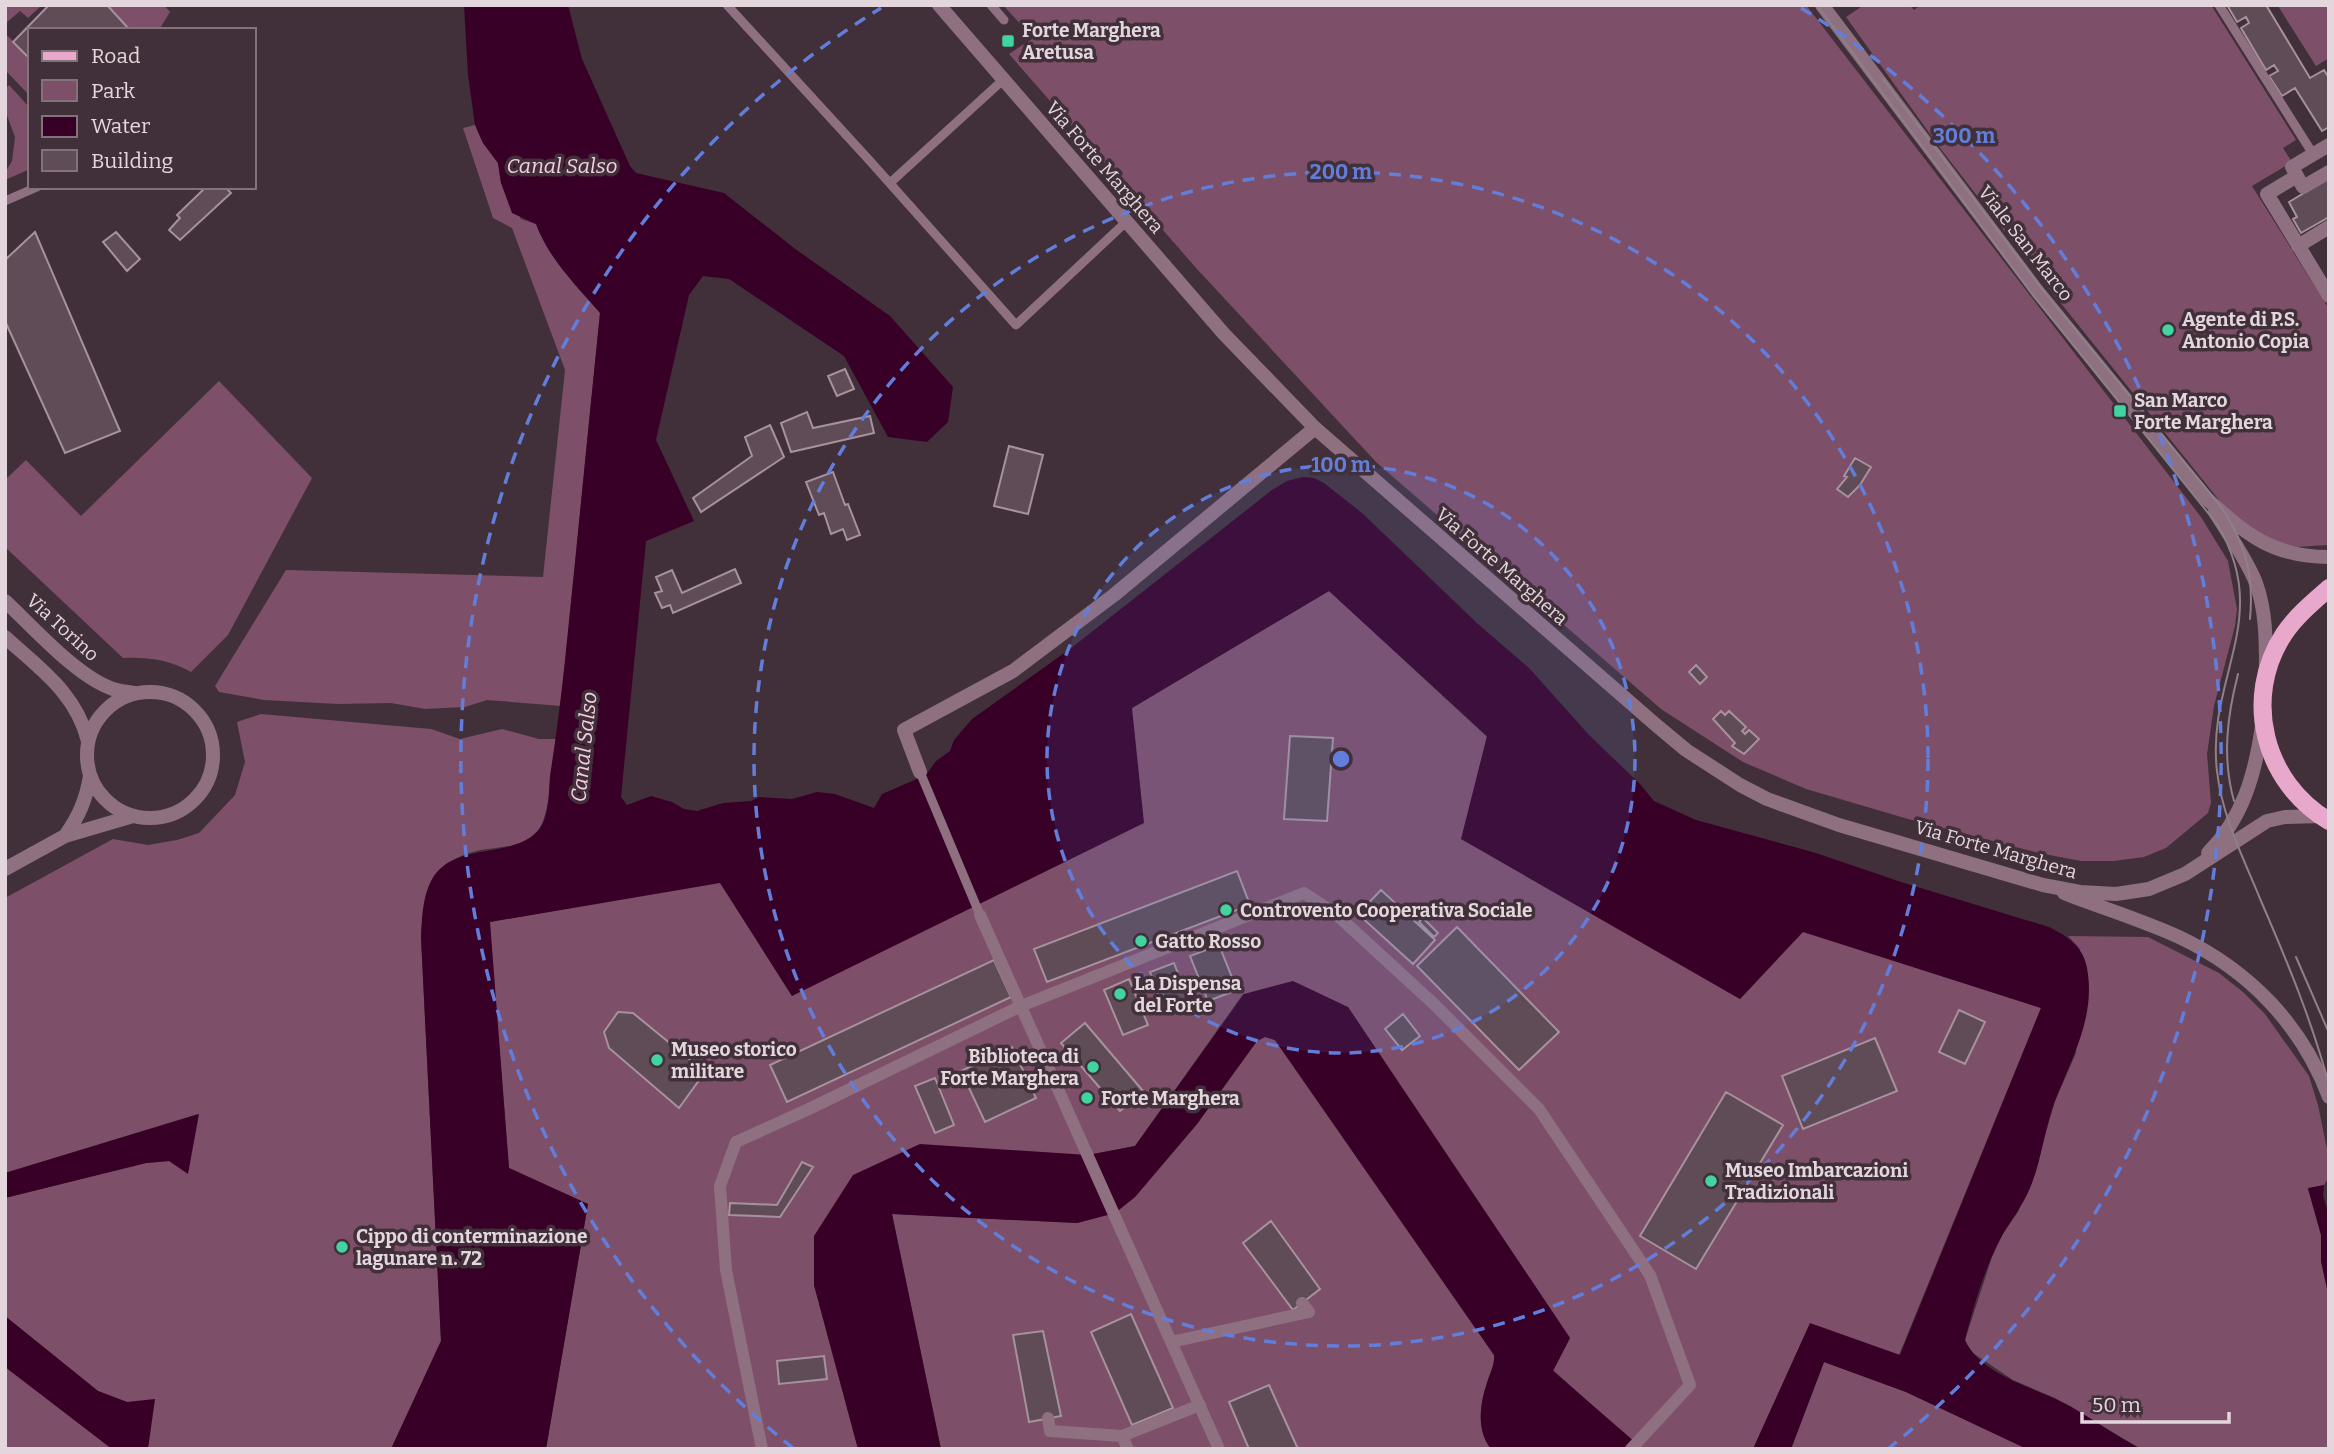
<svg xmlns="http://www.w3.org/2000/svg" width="2334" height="1454" viewBox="0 0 2334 1454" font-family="Bitter,serif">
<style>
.green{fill:#7d4f69}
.water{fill:#380026}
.building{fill:#5f4c56;stroke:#a6929c;stroke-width:2}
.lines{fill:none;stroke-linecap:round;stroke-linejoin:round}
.service{stroke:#8f7081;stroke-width:9}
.pedestrian{stroke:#8f7081;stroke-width:12}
.minor{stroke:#8f7081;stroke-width:14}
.tertiary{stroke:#8f7081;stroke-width:14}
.primary{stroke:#e7a8cb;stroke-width:18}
.tram{stroke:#8f8088;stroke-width:2}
.ring{fill:none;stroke:#627eda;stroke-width:3.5;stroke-dasharray:12 9}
.poi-dot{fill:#41d4a1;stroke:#413039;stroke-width:2.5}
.labels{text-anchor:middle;stroke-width:7;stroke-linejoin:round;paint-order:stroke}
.poi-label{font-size:19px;font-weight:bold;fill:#e3d7dd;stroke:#413039;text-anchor:start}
.street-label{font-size:19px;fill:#e3d7dd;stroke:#413039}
.water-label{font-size:21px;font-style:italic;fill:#f5cde2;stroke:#413039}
.centre{fill:#627eda;stroke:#413039;stroke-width:3.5}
.ring-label{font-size:21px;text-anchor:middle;font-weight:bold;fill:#627eda;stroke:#413039;stroke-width:7;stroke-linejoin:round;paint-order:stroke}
</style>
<rect width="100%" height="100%" fill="#413039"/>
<path class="green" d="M5,5H42L28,18L20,11L5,24Z
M107,5H164L170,12L159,30H128Z
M1003,5H1806L2201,517L2228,561L2237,609L2235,626L2214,706L2207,754L2211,803L2208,813L2166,848L2144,857L2114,861H2081L2039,853L1908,819L1806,789L1743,762L1661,709L1377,463L1197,269L1009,54L1033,38Z
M1864,5H1910L1914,10L1921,5H2211L2296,140L2283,148L2292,162L2252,186L2329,309V545L2296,547L2271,541L2227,510L2047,286L1940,148L1846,17Z
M2279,5H2329V58L2316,66L2278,6Z
M5,33L30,59V96L5,70Z
M9,85L30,108V169L5,180V173L12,161L15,137L5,110V89Z
M475,125L483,143L498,163L501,183L521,219L536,224C549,259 576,285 600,313L561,706L487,700L465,707L425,709L391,703L338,704L264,700L219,692L215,686L286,570L543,577L565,370L512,228L493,218L463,128Z
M219,381L312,478L228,635L191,672C169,660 149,657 123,658L5,547V480L26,460L81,516Z
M1329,591L1487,737L1462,839L1740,999L1803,931L2041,1008L1899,1355L1810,1324L1753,1449L1640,1448L1553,1370L1570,1338L1348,1007L1243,994L1135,1146L1088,1155L814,1236V1285L858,1449H546L588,1204L509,1168L489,922L720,882L792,996L1132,708Z
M261,714L431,729L460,739L502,729L539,739H556C553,762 550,817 537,833C531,840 521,843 513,845C502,848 492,848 481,850C430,861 424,892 421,938L441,1341L391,1449H148L127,1402L98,1391L5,1316V1198L146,1163L169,1161L198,1114L5,1173V898L113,839L148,845L177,840L199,833L235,795L245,762L237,722Z
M2068,936L2148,937L2219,973L2243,992L2265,1014L2309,1076L2318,1105L2329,1159V1177L2324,1185L2308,1189L2321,1235V1261L2329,1298V1449H2141L2055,1398L2013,1380L1970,1351L1965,1340L1992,1257L2003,1233L2018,1212L2040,1153L2055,1101L2076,1053L2080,949Z
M1265,1037L1275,1040L1494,1355C1495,1365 1490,1373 1487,1383C1480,1404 1476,1430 1491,1449H941L892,1214L1077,1223L1115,1213L1135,1197L1197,1124L1257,1041Z
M1824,1362L1906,1392L2027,1449H1791Z
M5,1366L112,1449H5Z"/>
<path class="water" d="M464,5H568L582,59L630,166L636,173L724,193L794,248L890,316L953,387L948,422L927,442L888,437L844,356L729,279L703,276L689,295L656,440L694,521L646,541L621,797L627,805L651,796L672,802L684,809L697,811L723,803L751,801L759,797L792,799L817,792L835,794L874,808L882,794L926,775L936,761L950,751L954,740L972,719L1070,649L1272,490L1287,481L1303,477L1314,478L1324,483L1362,513L1478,624L1529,668L1589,735L1640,784L1654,801L1696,820L1816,853L1901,882L2049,927C2067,936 2083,946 2087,968C2096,1017 2072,1057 2055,1101C2044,1129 2042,1160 2030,1188C2023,1205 2012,1219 2003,1234C1986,1264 1973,1307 1965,1340C1981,1377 2042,1389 2075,1409C2097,1422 2118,1437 2141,1449H2027L1906,1392L1824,1362L1791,1449H1753L1810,1323L1900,1355L2041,1008L1803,932L1740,999L1461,839L1487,736L1329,591L1132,708L1144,823L792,996L720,883L490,922L509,1168L588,1204L546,1449H391L441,1341L421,938C422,919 422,899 431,881C455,835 527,866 545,818C549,806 549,789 550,776C556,737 561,699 565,660C577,545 588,429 600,313C576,285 549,259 536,224L512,213L501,183L498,163L483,143L475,125L468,75Z
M1293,981L1348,1007L1570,1338L1553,1371L1643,1449H1491C1476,1430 1480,1404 1487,1383C1490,1373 1495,1365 1494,1355L1275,1040L1265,1037L1257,1041L1197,1124L1135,1197L1115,1213L1077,1223L892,1214L941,1449H858L814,1285V1236L853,1175L920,1144L1088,1155L1135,1146L1244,994Z
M199,1114L188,1174L169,1161L146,1163L5,1198V1173Z
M2324,1185L2323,1196L2329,1214V1298L2321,1261V1235L2308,1188Z
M5,1316L98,1391L127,1402L155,1399L148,1449H112L5,1367Z"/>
<path class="building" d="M49,5H107L128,28V30H30V59L13,42Z
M2227,5H2266L2310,78L2324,70L2329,78V127L2322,131L2295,88L2282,96L2269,76L2278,71L2274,65L2266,70L2241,28L2249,23L2246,17L2237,22Z
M2329,178V217L2301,233L2293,219L2297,217L2289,202Z
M206,187H225L231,193L180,240L169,230L180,218L177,215Z
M35,232L120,431L65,453L5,321V260Z
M116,232L140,259L127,271L103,242Z
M845,369L854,389L837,396L828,376Z
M807,412L813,428L870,416L874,433L791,452L781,423Z
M770,425L784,457L701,512L693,498L752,456L745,437Z
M1009,446L1043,455L1028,514L994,506Z
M1855,458L1871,467L1860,485L1848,497L1837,489L1847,477L1844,476Z
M833,472L845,505L848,504L860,535L847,540L843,529L831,534L824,513L819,515L806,482Z
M735,569L741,583L673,613L670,605L662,608L655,593L662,591L656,577L672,570L682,593Z
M1696,665L1707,677L1700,684L1689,672Z
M1721,711L1725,715L1729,711L1746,727L1742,731L1745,734L1749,730L1759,739L1744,754L1732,746L1735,743L1713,719Z
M1290,736L1333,738L1327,821L1284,819Z
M1237,871L1250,905L1047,982L1034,949Z
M1381,890L1435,940L1413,964L1358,914Z
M1423,918L1438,933L1434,937L1419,922Z
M1457,927L1559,1032L1519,1070L1417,966Z
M1219,945L1237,990L1208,1001L1190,956Z
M994,960L1011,997L787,1102L770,1065Z
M1174,963L1190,1005L1166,1014L1150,972Z
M1129,979L1148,1025L1123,1035L1104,990Z
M1959,1010L1985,1022L1965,1064L1939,1052Z
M618,1012L633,1013L705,1072L679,1108L609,1048L604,1032Z
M1403,1014L1420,1036L1402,1050L1385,1029Z
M1085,1023L1143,1091L1120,1111L1061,1043Z
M1875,1038L1897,1091L1803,1129L1782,1076Z
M1012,1047L1036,1098L985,1122L961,1071Z
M935,1078L954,1125L935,1133L915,1086Z
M1726,1092L1783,1125L1696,1269L1640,1236Z
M802,1162L813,1167L780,1217L729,1215L730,1203L777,1205Z
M1271,1221L1320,1289L1293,1310L1243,1243Z
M1131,1314L1173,1408L1132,1425L1091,1332Z
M1043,1331L1061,1416L1029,1422L1013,1335Z
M824,1356L827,1379L779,1384L777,1361Z
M1269,1385L1298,1449H1249L1229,1402Z"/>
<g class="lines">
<path class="service" d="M727,5L870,161L1016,325L1126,222
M991,5L1004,20
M2219,5L2313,154
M890,183L1004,79
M5,201L37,187
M920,772L980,915"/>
<path class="pedestrian" d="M980,915L1219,1449
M1171,1342L1309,1312L1302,1303
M1048,1418L1050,1431L1122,1436
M762,1449L726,1270L720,1186L736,1142L811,1108L1021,1006L1304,893L1337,915L1436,1006L1539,1109L1650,1275L1690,1385L1631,1449
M1128,1449L1122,1436L1200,1405"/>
<path class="minor" d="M2329,145L2292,167L2303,187L2329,172
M2297,176L2267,194L2329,296
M2298,246L2329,227
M920,772L904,730L1013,671L1114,595L1315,428
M2064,893C2102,908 2142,920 2179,937C2249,970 2302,1025 2329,1097"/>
<path class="tertiary" d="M939,5L1224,334L1315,428L1656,725L1686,750L1740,785L1767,799L1839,825L2043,885L2080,892L2116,894L2149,889L2185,874L2267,821L2285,817L2321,816
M1822,5L2038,292L2207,499C2247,535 2273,557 2329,557
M2215,512C2229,535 2246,558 2256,583C2266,611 2266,640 2266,669
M5,601C33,627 77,677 113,689C120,691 127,692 134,693
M5,637C40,669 76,693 88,741
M87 755a63 63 0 1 1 126 0a63 63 0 1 1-126 0Z
M65,836C79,816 86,800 90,776
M2208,853C2243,818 2255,774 2262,726
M5,869L65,836L133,816"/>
<path class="primary" d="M2329,588C2313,602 2296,616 2284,634C2242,698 2264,783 2329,821"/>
<path class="tram" d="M1817,5L2033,295L2217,524C2274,618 2206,677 2217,771C2222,817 2244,859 2261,901C2287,961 2312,1021 2329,1085
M1883,79L2042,289L2222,508C2246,546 2254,575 2250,619
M2234,801C2222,758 2227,717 2238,674
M2296,957L2329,1033"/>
</g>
<circle cx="1341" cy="759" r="294" fill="#627eda" fill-opacity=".12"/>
<g class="ring">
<circle cx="1341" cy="759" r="294"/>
<circle cx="1341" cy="759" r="587"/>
<path d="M793 1448A881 881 0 0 1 881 8M1801 8A881 881 0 0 1 1889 1448"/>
</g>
<g class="poi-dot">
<rect x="1001" y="34" width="14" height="14" rx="3.5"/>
<circle cx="2168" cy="330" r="7"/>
<rect x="2113" y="404" width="14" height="14" rx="3.5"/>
<circle cx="1226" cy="910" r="7"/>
<circle cx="1141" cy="941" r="7"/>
<circle cx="1120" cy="994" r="7"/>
<circle cx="657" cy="1060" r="7"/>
<circle cx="1093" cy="1067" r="7"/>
<circle cx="1087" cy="1098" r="7"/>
<circle cx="1711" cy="1181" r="7"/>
<circle cx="342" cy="1247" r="7"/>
</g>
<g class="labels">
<g class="poi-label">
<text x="1022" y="37">Forte Marghera<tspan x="1022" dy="22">Aretusa</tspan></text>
<text x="2182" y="326">Agente di P.S.<tspan x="2182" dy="22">Antonio Copia</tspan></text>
<text x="2134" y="407">San Marco<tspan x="2134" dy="22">Forte Marghera</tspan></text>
<text x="1240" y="917">Controvento Cooperativa Sociale</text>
<text x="1155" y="948">Gatto Rosso</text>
<text x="1134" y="990">La Dispensa<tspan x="1134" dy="22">del Forte</tspan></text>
<text x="671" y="1056">Museo storico<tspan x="671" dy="22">militare</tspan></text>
<text x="1079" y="1063" text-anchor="end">Biblioteca di<tspan x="1079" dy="22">Forte Marghera</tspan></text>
<text x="1101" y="1105">Forte Marghera</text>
<text x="1725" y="1177">Museo Imbarcazioni<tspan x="1725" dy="22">Tradizionali</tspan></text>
<text x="356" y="1243">Cippo di conterminazione<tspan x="356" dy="22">lagunare n. 72</tspan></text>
</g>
<g class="street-label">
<text transform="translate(1105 167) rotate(49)" y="7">Via Forte Marghera</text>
<text transform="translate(2026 243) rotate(52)" y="7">Viale San Marco</text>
<text transform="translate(1502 566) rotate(41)" y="7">Via Forte Marghera</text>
<text transform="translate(63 627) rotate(42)" y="7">Via Torino</text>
<text transform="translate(1996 849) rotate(16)" y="7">Via Forte Marghera</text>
</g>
<g class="water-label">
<text x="562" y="173">Canal Salso</text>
<text transform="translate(584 747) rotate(-84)" y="7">Canal Salso</text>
</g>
</g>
<circle cx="1341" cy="759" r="10" class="centre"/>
<g class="ring-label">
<text x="1964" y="143">300 m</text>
<text x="1341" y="179">200 m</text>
<text x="1341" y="472">100 m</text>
</g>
<rect width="2334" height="1454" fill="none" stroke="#e3d7dd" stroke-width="14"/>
<rect x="28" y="28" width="228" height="161" fill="#413039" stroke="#82737b" stroke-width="2"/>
<rect x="42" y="51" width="35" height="10" fill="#e7a8cb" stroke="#82737b" stroke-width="2"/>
<text x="91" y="63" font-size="21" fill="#e3d7dd">Road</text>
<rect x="42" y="80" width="35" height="21" fill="#7d4f69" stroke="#82737b" stroke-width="2"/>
<text x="91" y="98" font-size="21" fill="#e3d7dd">Park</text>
<rect x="42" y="116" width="35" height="21" fill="#380026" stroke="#82737b" stroke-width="2"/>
<text x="91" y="133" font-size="21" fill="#e3d7dd">Water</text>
<rect x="42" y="150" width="35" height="21" fill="#5f4c56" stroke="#82737b" stroke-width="2"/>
<text x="91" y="168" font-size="21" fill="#e3d7dd">Building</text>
<path d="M2082 1412v10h147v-10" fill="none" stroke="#e3d7dd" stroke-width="3.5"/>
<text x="2092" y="1412" font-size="21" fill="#e3d7dd" stroke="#413039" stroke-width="5" paint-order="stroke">50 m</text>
</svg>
